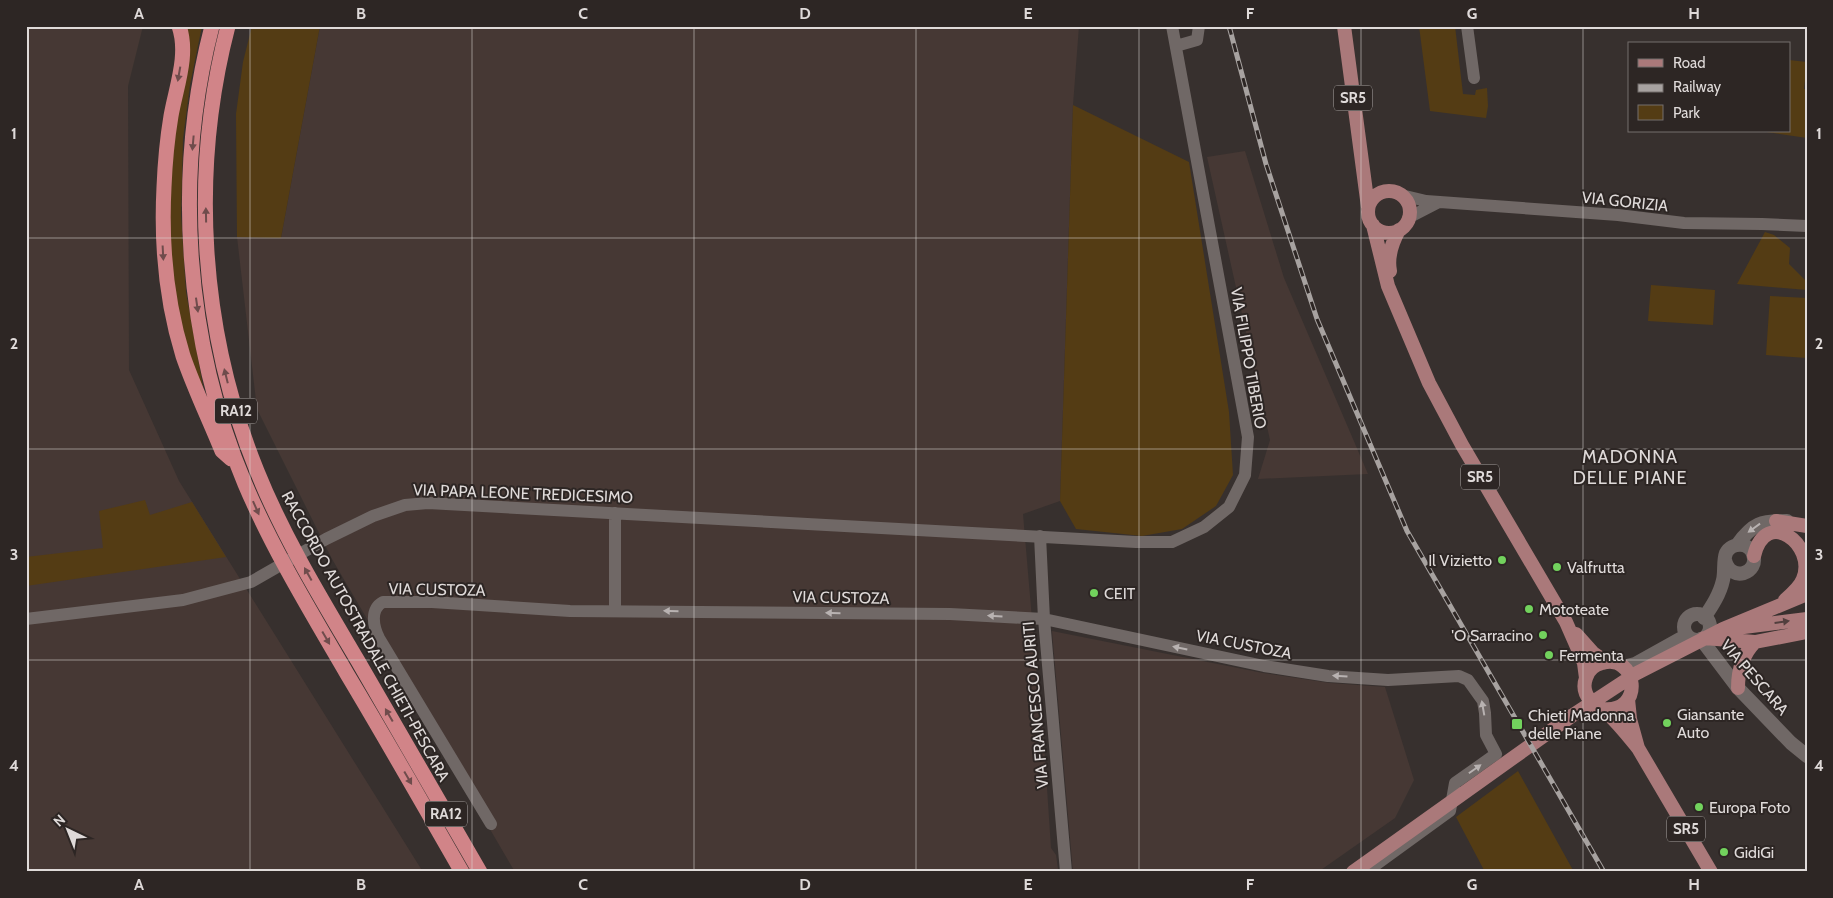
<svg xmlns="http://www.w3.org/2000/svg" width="1833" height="898" viewBox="0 0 1833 898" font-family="Cabin,sans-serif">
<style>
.built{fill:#463834}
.green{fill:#543c14}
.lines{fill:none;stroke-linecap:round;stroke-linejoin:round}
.minor{stroke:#706866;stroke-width:12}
.tertiary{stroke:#706866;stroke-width:14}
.secondary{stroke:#706866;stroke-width:14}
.primary{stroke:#aa797a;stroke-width:14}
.motorway{stroke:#d18488;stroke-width:15}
.rail-casing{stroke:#a7a2a0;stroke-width:5}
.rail{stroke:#2d2624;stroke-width:3;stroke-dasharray:9;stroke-linecap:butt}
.oneway{fill:#6f4c4c}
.oneway2{fill:#b8b2b1}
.oneway3{fill:#523f3e}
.grid{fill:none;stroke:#dfdad9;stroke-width:1;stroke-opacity:0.55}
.poi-dot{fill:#72d25d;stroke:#2d2624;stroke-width:2}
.labels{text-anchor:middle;stroke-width:4;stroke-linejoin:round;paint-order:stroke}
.shield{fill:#2d2624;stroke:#aaa4a3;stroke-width:1}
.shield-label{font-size:15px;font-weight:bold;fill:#dfdad9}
.street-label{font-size:16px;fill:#dfdad9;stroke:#2d2624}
.poi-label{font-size:16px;fill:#dfdad9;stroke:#2d2624;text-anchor:start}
.neighbourhood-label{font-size:18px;letter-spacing:1px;fill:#dfdad9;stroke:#2d2624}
.neatline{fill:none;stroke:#dfdad9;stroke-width:2}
.grid-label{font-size:16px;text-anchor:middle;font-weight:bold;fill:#dfdad9}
</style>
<rect width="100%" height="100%" fill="#37302e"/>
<path class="built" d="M26,26H143L128,86L129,370L179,481L423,872H26Z
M320,26H1079L1073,105L1060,501L1023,514L1040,713H1042L1051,848L1056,855L1058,869L1054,872H515L332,559L257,409L237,237L281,238Z
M1245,151L1284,278L1368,474L1258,479L1270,440L1207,157Z
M1052,631L1263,673L1330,683L1385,687L1414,780L1395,818L1318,872H1073Z"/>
<path class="green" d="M184,26H202L190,85L183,139L181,215L186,292L204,392L184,345L166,238Z
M252,26H320L281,238L237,237L236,114L243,62Z
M1419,26H1455L1463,94L1475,95L1476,90L1487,88L1488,106L1486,118L1430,111Z
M1789,60L1807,62L1804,89H1807V138L1760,131H1789Z
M1073,105L1189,162L1229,412L1233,475L1216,506L1182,529L1142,536L1076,529L1060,501Z
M1765,232L1774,235L1790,248L1789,264L1807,282V290L1737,284Z
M1651,285L1715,290L1713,325L1648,321Z
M1770,296L1807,298V358L1766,355Z
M145,500L150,515L192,502L226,557L26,586V557L103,548L99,511Z
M1518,771L1574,872H1485L1456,817Z"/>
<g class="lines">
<path class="minor" d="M1467,26L1474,78
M1176,46L1197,40L1199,26
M1401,195L1426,201L1618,215L1684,223L1762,224L1807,226
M1408,218L1439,202
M1040,536L1044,619L1066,872
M615,611V513
M26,619L183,600L251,582L326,539L373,516L405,505L428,503L1136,542H1172L1204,527L1229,507L1245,475L1248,437L1172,26
M491,824L379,638C373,626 370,609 383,602H432L570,611L950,614L1044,619L1264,666L1328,676L1388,680L1459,676L1468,680L1483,701L1485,713L1486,735L1496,754L1455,783L1450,811L1366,872"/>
<path class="tertiary" d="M1701,639L1738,688L1791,743L1807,756"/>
<path class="secondary" d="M1737,545C1753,523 1761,521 1787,521
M1684 627a13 13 0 1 1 26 0a13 13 0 1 1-26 0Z
M1704,618C1712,606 1720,594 1723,580C1725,572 1723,561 1726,553C1732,542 1749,542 1753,554C1760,574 1730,583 1725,560
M1623,667L1635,664L1687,635"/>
<path class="primary" d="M1344,26L1368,207
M1368 212a21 21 0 1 1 42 0a21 21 0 1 1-42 0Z
M1373,225L1388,286L1429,383L1462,445L1566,622L1584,663L1586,678
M1390,271C1387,256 1392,243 1399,230
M1776,521L1807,526
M1754,556C1766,506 1817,545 1803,579C1800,587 1792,594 1785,600
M1736,628L1807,619
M1576,634L1593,653L1606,662
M1704,638L1755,642L1807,632
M1738,688C1738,670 1742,655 1755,642
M1628,699L1630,719L1638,748L1711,872
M1602,709C1646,714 1637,652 1602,663C1594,665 1588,671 1586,678C1583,686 1585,694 1590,700C1594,706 1602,709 1608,714C1619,724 1629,737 1638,748
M1353,872L1573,715L1637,673L1723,629L1807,594"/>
<path class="motorway" d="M179,26C189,55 176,87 171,116C167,140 165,163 164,187C161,245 166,301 183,356C194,388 209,419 222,451L231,459
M212,26C173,176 185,342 245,484C273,550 311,612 347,674C386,739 424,806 462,872
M228,26C190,172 200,331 257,471C284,538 322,600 358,661C399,731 439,802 480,872"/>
<g class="rail-casing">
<path id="rail" d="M1229,26L1266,164L1317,319L1407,531L1604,872"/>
</g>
<use href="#rail" class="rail"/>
</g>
<defs><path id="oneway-solid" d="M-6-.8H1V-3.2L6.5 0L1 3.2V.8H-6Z" transform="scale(1.25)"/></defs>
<g class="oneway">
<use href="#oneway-solid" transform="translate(179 74) rotate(100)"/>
<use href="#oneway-solid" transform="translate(193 143) rotate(95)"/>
<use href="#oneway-solid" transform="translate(206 215) rotate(-91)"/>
<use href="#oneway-solid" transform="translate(163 253) rotate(87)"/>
<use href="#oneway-solid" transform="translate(197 305) rotate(82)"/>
<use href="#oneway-solid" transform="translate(226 376) rotate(-104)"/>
<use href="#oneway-solid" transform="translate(256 508) rotate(66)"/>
<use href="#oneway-solid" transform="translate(308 574) rotate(-119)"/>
<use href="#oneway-solid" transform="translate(326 638) rotate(60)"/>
<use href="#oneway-solid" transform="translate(389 715) rotate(-120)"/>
<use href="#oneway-solid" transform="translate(408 778) rotate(60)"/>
</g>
<g class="oneway2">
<use href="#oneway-solid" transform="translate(1754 528) rotate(144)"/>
<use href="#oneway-solid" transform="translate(671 611) rotate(-179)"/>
<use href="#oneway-solid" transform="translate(833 613) rotate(-179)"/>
<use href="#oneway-solid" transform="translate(995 616) rotate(-177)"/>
<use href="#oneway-solid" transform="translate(1180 648) rotate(-168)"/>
<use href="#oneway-solid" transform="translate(1340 676) rotate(-176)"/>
<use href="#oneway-solid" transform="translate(1483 708) rotate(-100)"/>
<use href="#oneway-solid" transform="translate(1475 769) rotate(-35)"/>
</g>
<use class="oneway3" href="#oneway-solid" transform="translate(1782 622) rotate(-8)"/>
<path class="grid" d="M250,26V872M472,26V872M694,26V872M916,26V872M1139,26V872M1361,26V872M1583,26V872M26,238H1807M26,449H1807M26,660H1807"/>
<g class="poi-dot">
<circle cx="1502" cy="560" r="5"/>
<circle cx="1557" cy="567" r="5"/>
<circle cx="1094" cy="593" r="5"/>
<circle cx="1529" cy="609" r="5"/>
<circle cx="1543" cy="635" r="5"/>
<circle cx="1549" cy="655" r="5"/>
<circle cx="1667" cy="723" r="5"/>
<rect x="1511" y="718" width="12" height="12" rx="2.5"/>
<circle cx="1699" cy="807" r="5"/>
<circle cx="1724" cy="852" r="5"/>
</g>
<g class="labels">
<g class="shield">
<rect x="1334" y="85.5" width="38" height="25" rx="4"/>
<rect x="215" y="398.5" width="42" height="25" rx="4"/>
<rect x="1461" y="464.5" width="38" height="25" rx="4"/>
<rect x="425" y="801.5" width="42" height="25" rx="4"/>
<rect x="1667" y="816.5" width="38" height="25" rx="4"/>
</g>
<g class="shield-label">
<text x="1353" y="103">SR5</text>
<text x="236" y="416">RA12</text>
<text x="1480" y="482">SR5</text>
<text x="446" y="819">RA12</text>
<text x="1686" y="834">SR5</text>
</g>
<g class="street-label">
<text transform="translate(1625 201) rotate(6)" y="6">VIA GORIZIA</text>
<text transform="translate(1249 358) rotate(80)" y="6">VIA FILIPPO TIBERIO</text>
<text transform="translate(523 493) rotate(2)" y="6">VIA PAPA LEONE TREDICESIMO</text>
<text transform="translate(437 589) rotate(1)" y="6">VIA CUSTOZA</text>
<text transform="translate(841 597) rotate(1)" y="6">VIA CUSTOZA</text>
<text transform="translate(366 636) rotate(61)" y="6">RACCORDO AUTOSTRADALE CHIETI-PESCARA</text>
<text transform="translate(1244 644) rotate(11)" y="6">VIA CUSTOZA</text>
<text transform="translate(1755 677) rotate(49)" y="6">VIA PESCARA</text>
<text transform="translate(1035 705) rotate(-95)" y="6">VIA FRANCESCO AURITI</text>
</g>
<g class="poi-label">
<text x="1492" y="566" text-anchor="end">Il Vizietto</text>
<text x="1567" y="573">Valfrutta</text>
<text x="1104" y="599">CEIT</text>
<text x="1539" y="615">Mototeate</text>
<text x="1533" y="641" text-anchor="end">'O Sarracino</text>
<text x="1559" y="661">Fermenta</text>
<text x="1677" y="720">Giansante<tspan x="1677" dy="18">Auto</tspan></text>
<text x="1528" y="721">Chieti Madonna<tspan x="1528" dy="18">delle Piane</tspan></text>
<text x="1709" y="813">Europa Foto</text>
<text x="1734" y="858">GidiGi</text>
</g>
<g class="neighbourhood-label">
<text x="1630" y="463">MADONNA<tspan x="1630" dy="21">DELLE PIANE</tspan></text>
</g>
</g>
<rect width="1833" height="898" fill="none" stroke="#2d2624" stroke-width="55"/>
<rect x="1628" y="42" width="162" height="90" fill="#2d2624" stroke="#746e6c"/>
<rect x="1638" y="59" width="25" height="8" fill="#aa797a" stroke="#746e6c"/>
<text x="1673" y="68" font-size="15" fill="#dfdad9">Road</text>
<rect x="1638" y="84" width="25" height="8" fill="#a7a2a0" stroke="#746e6c"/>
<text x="1673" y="92" font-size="15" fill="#dfdad9">Railway</text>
<rect x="1638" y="105" width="25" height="15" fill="#543c14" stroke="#746e6c"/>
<text x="1673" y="118" font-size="15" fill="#dfdad9">Park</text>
<g transform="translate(68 830) rotate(317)" stroke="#2d2624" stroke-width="4" paint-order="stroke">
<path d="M0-4L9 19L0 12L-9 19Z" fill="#dfdad9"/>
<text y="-8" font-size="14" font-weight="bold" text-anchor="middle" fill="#dfdad9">N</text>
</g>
<rect x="28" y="28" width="1778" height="842" class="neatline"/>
<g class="grid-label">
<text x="139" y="19">A</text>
<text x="361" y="19">B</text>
<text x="583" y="19">C</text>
<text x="805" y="19">D</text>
<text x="1028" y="19">E</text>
<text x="1250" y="19">F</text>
<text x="1472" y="19">G</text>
<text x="1694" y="19">H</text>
<text x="14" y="139">1</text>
<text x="1819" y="139">1</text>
<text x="14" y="349">2</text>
<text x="1819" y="349">2</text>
<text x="14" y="560">3</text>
<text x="1819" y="560">3</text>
<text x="14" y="771">4</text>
<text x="1819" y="771">4</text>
<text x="139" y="890">A</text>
<text x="361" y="890">B</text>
<text x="583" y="890">C</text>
<text x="805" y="890">D</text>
<text x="1028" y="890">E</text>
<text x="1250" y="890">F</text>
<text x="1472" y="890">G</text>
<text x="1694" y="890">H</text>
</g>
</svg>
